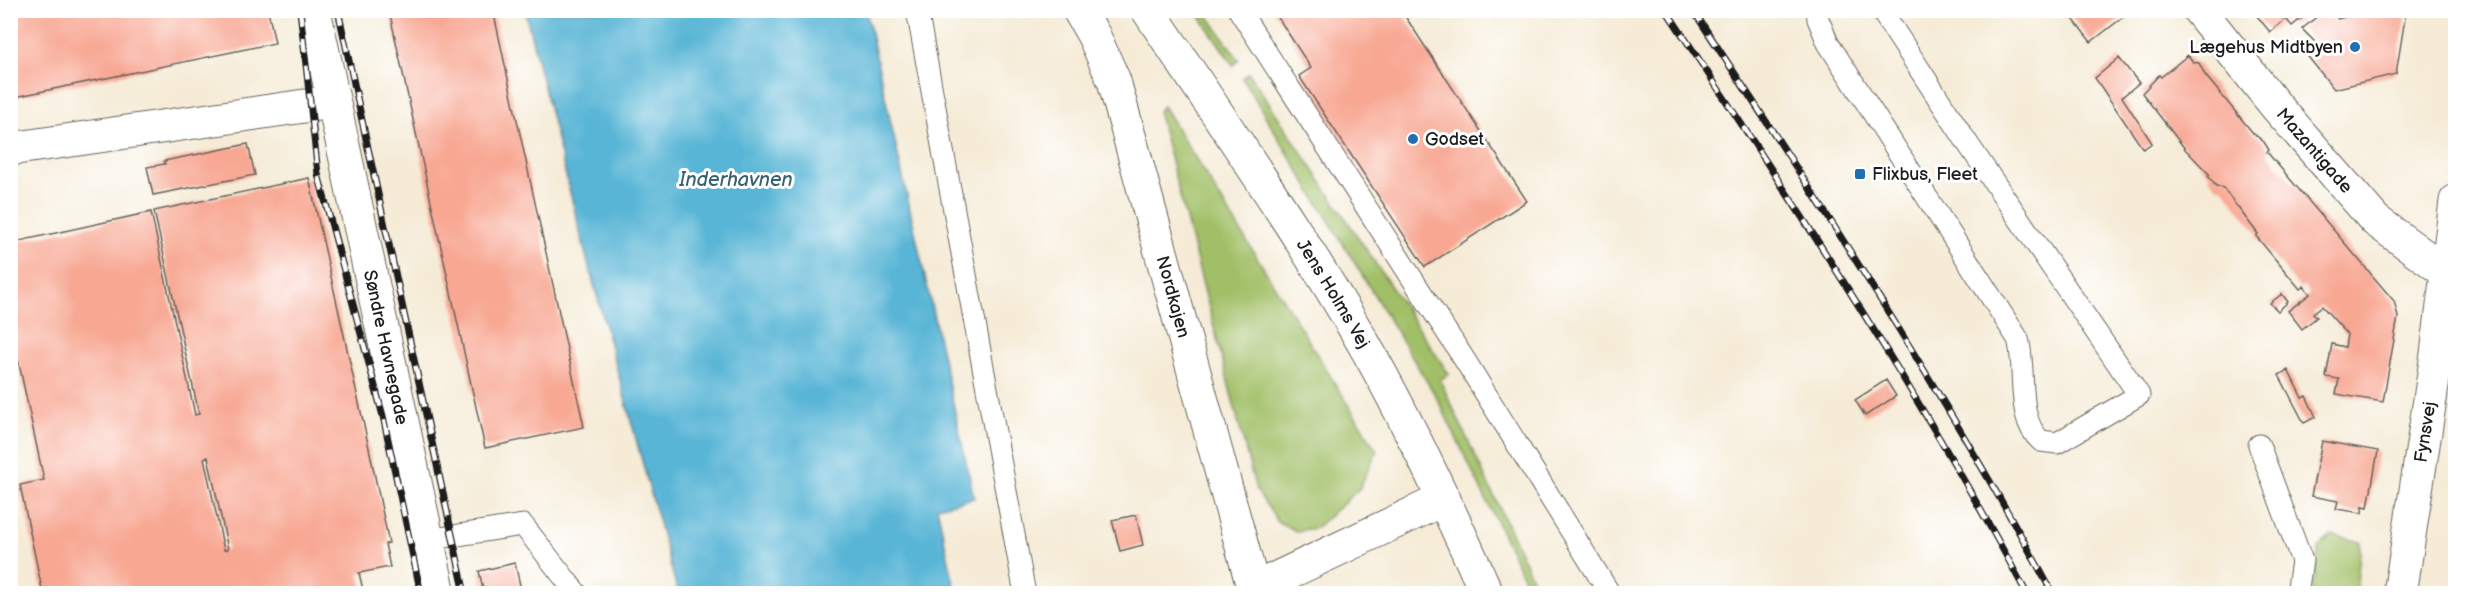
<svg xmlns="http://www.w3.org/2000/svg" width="2466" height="604" viewBox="0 0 2466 604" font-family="'Balsamiq Sans',sans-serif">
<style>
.green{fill:#a1bf66;stroke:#5e6e41;stroke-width:1.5}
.water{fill:#58b5d6;stroke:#3a6879;stroke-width:1.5}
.building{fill:#f8a793;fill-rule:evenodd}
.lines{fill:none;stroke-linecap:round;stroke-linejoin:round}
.lane-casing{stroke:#68645d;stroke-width:23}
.street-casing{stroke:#68645d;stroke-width:35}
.secondary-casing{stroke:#68645d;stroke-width:35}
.lane{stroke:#fff;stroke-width:21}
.street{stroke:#fff;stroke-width:33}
.secondary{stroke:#fff;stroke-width:33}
.rail-casing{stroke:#1c1c1c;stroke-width:7}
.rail{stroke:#fff;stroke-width:4.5;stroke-dasharray:14;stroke-linecap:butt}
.poi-dot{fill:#1f6fb2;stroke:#fff;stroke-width:2}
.labels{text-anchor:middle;stroke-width:6;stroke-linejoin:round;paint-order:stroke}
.poi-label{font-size:18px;fill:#1c1c1c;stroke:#fff;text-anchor:start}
.street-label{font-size:18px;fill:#1c1c1c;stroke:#fff}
.water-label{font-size:20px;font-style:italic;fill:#376170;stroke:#fff}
</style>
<rect width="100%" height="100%" fill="#fff"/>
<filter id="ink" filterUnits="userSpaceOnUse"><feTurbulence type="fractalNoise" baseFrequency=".0167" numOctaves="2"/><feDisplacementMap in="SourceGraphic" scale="12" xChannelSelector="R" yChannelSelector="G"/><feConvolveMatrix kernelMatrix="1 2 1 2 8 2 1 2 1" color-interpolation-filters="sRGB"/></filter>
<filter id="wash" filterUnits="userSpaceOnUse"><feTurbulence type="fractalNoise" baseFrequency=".008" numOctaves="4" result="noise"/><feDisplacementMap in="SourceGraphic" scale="24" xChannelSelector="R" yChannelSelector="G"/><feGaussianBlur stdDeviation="1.35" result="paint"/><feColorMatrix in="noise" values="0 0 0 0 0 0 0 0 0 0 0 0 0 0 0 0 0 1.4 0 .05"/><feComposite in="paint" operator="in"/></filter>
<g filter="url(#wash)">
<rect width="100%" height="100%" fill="#f5ebd6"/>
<path class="green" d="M1196,11H1205L1239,60L1233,65Z
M1249,73L1449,374L1440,380L1539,593H1531L1437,398L1242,78Z
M1163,106L1377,451L1359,489L1316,528L1296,531L1278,522L1256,490L1158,111Z
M2332,535L2361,542L2356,593H2312L2319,547Z"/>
<path class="water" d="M525,11H866L974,498L937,507L956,593H678L584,248Z"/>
<g id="blocks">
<path class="building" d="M10,10H268L275,43L10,98Z
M389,10H493L584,427L485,448Z
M1273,10H1401L1527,201L1425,267L1299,76L1311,68Z
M2066,10H2125L2127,14L2091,42Z
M2252,10H2298L2303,17L2292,26L2286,19L2270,32Z
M2325,10H2331L2338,19L2369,10L2406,12L2396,74L2334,89L2305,53L2315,42L2302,29Z
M2188,55L2193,62L2199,63L2205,75L2253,133L2264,142L2269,150L2267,152L2394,301L2398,317L2383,402L2336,394L2339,379L2326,377L2332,344L2345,347L2347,334L2322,306L2313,313L2317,317L2302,329L2288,311L2310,294L2304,286L2300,289L2256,236L2258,234L2223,188L2216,186L2208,176L2210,175L2185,149L2142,93L2159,75L2161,77Z
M2119,58L2139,83L2122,97L2152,143L2143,149L2095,78Z
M248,144L255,175L153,195L147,167L165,164L164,161Z
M309,178L369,448L389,543L385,544L390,567L359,573L364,594H43L20,485L44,480L10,322V243L151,212L195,415L199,414L154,211ZM208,457L228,549L224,550L204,458Z
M2282,294L2288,302L2278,311L2270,303Z
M2288,370L2302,398L2306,396L2316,417L2304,423L2279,375Z
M1886,380L1896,396L1865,416L1855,400Z
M2322,441L2378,451L2368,507L2363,506L2362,513L2336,509L2338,501L2311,496Z
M1136,515L1143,545L1120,551L1112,520Z
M515,563L522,594H484L479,571Z"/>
</g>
</g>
<g filter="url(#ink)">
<use href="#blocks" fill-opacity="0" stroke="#68645d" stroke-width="1.5"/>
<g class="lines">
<g class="lane-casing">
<path id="lane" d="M917,10L1025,594
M1239,10L1466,362L1610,594
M1817,10L1818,19L1828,43L2018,339C2027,371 2015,418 2041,441L2057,443L2139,395L1968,144L1881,10
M2259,445L2302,561L2297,594
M427,540L523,525L577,594"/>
</g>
<g class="street-casing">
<g id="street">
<path id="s1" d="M314,10L439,594"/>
<path id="s2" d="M1079,10L1094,36L1114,81L1255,594"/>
<path id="s3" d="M2199,10L2276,106L2375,220L2446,272L2456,273"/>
<path d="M10,149L332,102"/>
<path d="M1254,589L1444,499"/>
<path id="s4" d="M2400,594L2437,354L2456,201"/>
</g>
</g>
<g class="secondary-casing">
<g id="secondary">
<path id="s5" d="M1148,10C1227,129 1309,245 1378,369C1418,442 1453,518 1487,594"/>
</g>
</g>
<use href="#lane" class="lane"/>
<use href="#street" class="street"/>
<use href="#secondary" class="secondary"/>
<g class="rail-casing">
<path id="rail" d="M300,10L318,174L383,416L421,594
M338,10L465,594
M1666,10C1793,201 1919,392 2027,594
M1693,10C1819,201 1944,392 2053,594"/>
</g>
<use href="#rail" class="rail"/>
</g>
</g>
<g class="poi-dot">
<circle cx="2355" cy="47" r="6"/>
<circle cx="1413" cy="139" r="6"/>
<rect x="1854" y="168" width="12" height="12" rx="3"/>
</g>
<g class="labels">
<g class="poi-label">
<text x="2343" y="53" text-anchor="end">Lægehus Midtbyen</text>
<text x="1425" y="145">Godset</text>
<text x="1872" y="180">Flixbus, Fleet</text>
</g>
<g class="street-label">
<text dy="6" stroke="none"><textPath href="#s3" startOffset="182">Mazantigade</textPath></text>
<text dy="6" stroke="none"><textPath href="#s5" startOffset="339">Jens Holms Vej</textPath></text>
<text dy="6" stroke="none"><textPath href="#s2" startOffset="303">Nordkajen</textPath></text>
<text dy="6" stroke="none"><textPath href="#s1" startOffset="345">Søndre Havnegade</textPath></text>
<text dy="6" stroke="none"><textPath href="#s4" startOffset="164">Fynsvej</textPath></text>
</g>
<g class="water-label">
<text x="736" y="186">Inderhavnen</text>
</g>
</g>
<rect width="2466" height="604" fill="none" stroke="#fff" stroke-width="36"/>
</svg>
